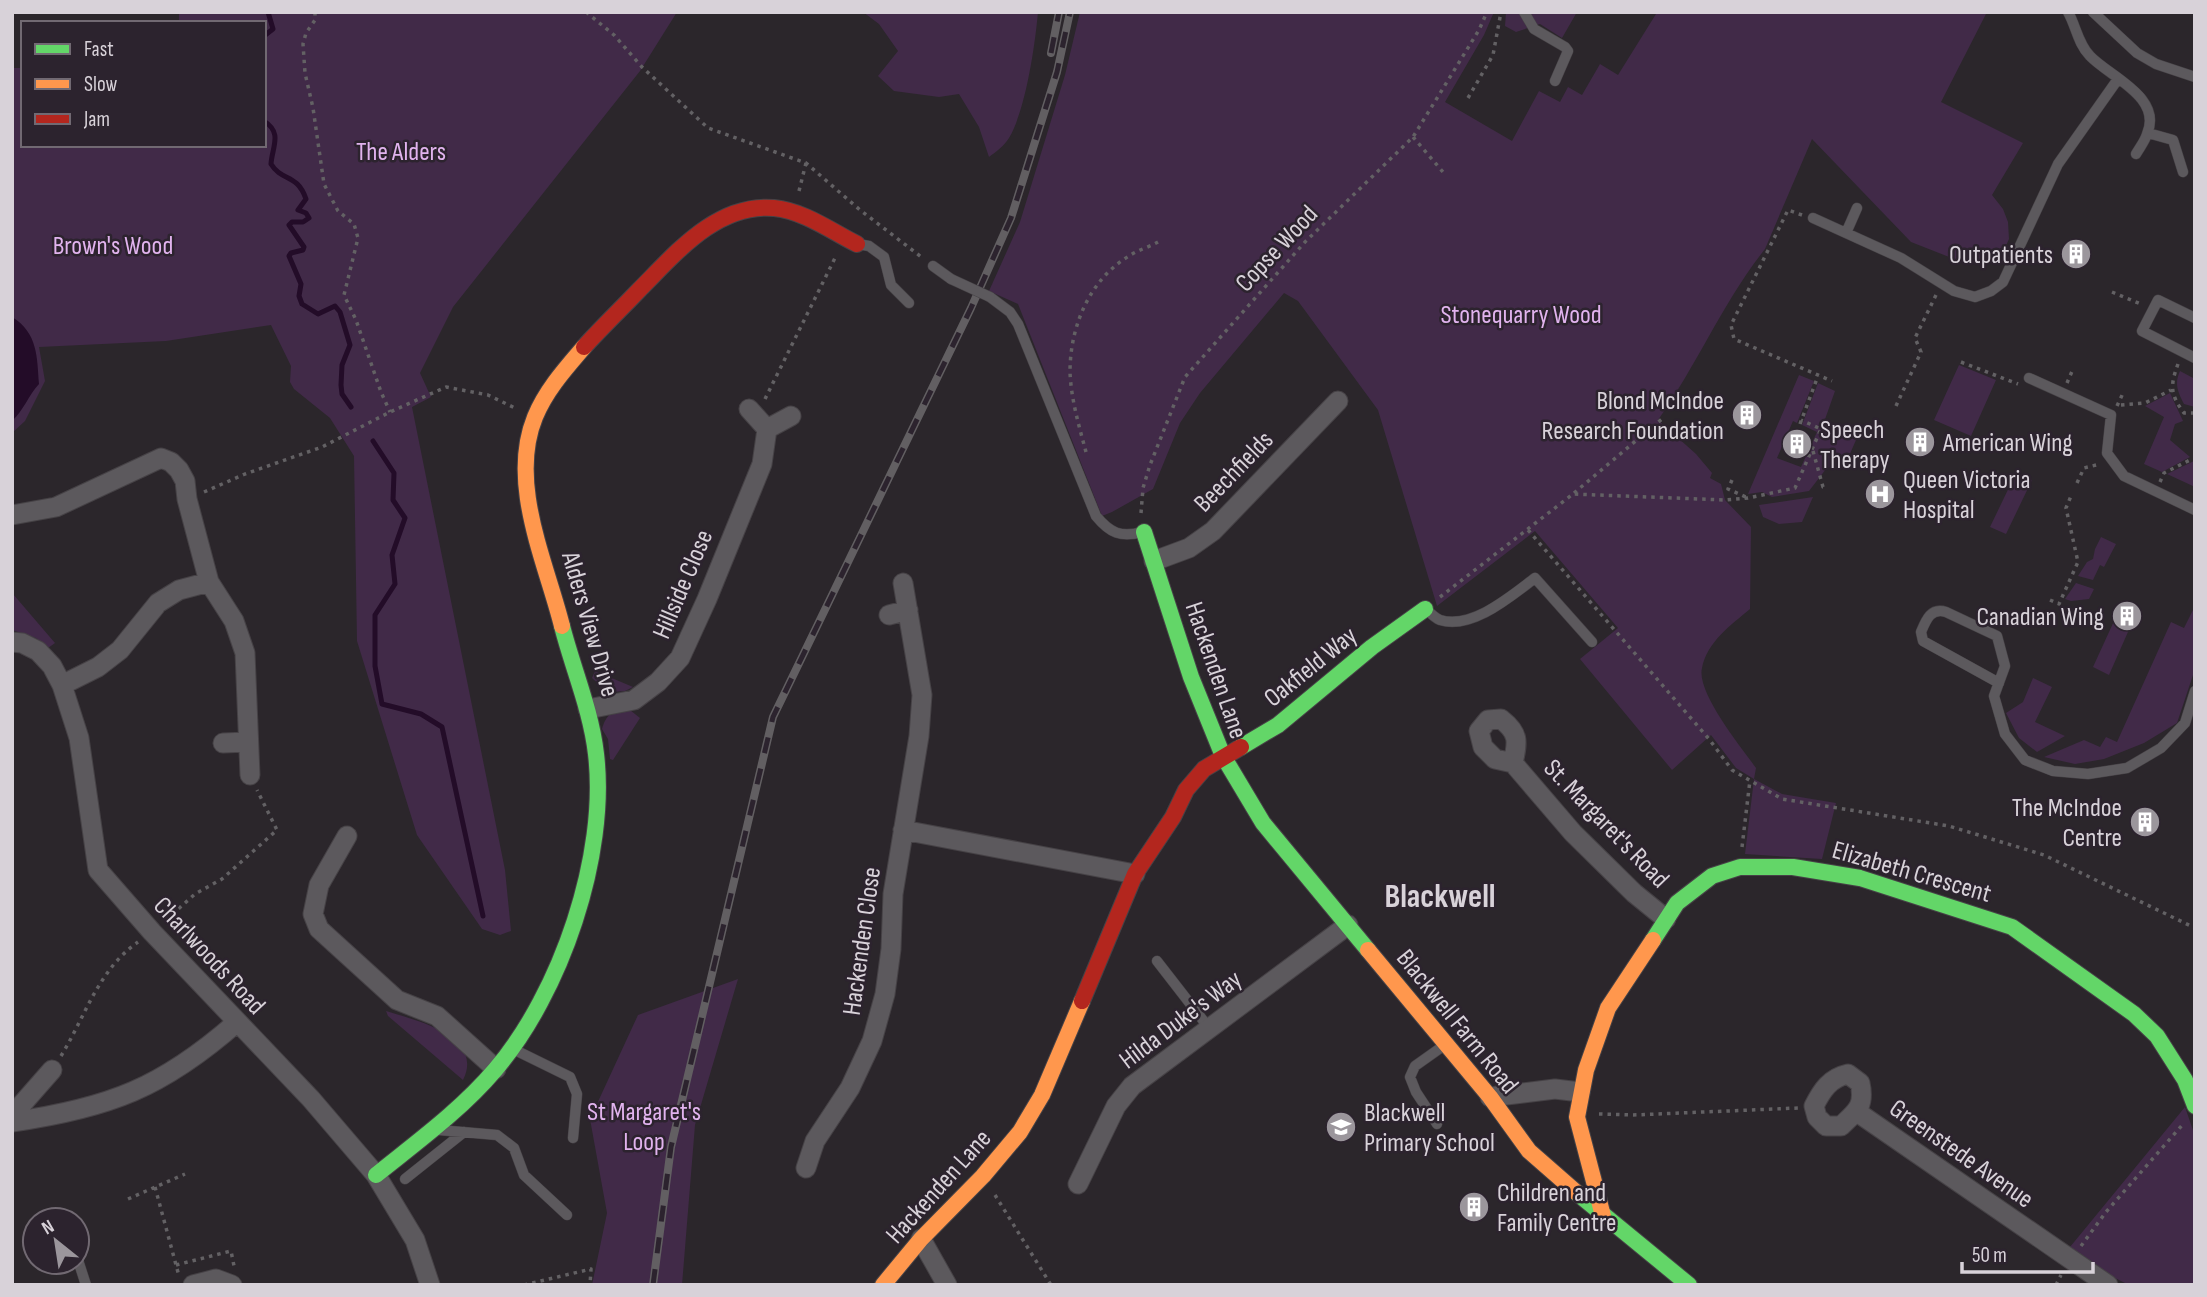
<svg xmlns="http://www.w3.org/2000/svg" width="2207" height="1297" viewBox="0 0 2207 1297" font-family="'Sofia Sans Condensed',sans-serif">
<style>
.green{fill:#412a48}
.water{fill:#230c28}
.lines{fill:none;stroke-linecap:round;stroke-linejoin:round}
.stream{stroke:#230c28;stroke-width:5}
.lane-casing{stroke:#464246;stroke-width:11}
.street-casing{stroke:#464246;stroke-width:21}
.fast-casing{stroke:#464246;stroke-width:18}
.slow-casing{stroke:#464246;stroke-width:18}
.jam-casing{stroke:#464246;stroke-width:18}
.path{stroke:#636164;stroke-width:3.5;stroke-dasharray:3.5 5;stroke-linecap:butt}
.lane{stroke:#5c595d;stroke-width:10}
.street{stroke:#5c595d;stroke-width:19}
.fast{stroke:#63d668;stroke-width:16}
.slow{stroke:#ff974d;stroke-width:16}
.jam{stroke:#b3261e;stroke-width:16}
.rail-casing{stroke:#625f62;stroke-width:8}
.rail{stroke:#2c232e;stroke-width:5;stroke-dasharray:16;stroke-linecap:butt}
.lane-bridge-casing{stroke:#464246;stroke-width:11;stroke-linecap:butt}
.lane-bridge{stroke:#5c595d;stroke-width:10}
.labels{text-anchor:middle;stroke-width:5;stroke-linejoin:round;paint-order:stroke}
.park-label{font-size:26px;fill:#e1b3ee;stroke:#2c232e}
.street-label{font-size:26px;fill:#d8d2d9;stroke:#2c232e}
.poi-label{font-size:26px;fill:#d8d2d9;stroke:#2c232e;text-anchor:start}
.district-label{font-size:33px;font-weight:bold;fill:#d8d2d9;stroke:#2c232e}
</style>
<rect width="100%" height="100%" fill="#2b262b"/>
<path class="green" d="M179,12H677L640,71L453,307L420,373L431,397L412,407L505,870L511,931L500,935L482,929L417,835L357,641L354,456L330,418L294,389L290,382L291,366L271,325L166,341L39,347L45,381L25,421L12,433V68H23V145H264V23H179Z
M863,12H1038C1035,45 1026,109 1009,138C1004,146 997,151 989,157L979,127L959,94L939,97L894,91L878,76L898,51L879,24Z
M1080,12H1494L1484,35L1445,102L1512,141L1539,91L1560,102L1568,87L1582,95L1600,64L1618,75L1656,14L1654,12H1987L1941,102L2023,143L1992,195L2003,209L2008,222L2009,239L2004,250L1995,258L1967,264L1911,242L1812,139L1765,249C1723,302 1697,365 1658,420L1696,454L1712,473L1710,478L1721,484L1725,500L1751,527L1750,609C1731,625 1707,642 1702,668C1696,692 1741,747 1756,768L1754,779L1782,794L1836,803L1822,859L1745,854L1754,779L1736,768L1711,735L1672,770L1580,659L1618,628L1535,531L1437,606L1378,410L1298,301L1284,293L1200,393L1180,423L1153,489L1112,512L1102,516L1018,304L989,291L1020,222L1065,75Z
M1506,12H1577L1562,38L1540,24L1516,32L1505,26Z
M1959,365L1996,380L1971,436L1934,420Z
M2180,371L2195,379V407L2184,404C2178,392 2174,384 2180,371Z
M1799,375L1814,381L1797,423L1793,421L1777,458L1801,467L1817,432L1802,425L1818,383L1835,391L1823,425L1856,440L1849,456L1826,469L1809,491L1772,497L1762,492L1748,494Z
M2170,393L2183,421L2175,424L2170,440L2190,457L2162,472L2144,464L2164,417L2145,406Z
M2194,461L2195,487L2167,474Z
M2016,473L2032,480L2006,534L1990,527Z
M1813,497L1802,522L1779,524L1763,517L1759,505Z
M2101,537L2116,544L2104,567L2100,565L2093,580L2078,576L2087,562L2093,559L2095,549Z
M2076,583L2094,589L2089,599L2071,601L2065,599Z
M13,594L55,643L48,648L36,638L12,630Z
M2195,606V669L2177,723L2144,743L2104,759L2075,764L2044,757L2084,740L2100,747L2106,737L2117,742L2171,622L2184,628Z
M2120,608L2135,616L2109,675L2093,667Z
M595,671L633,687L625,691L613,692V688L602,687L592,678Z
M2033,678L2052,687L2035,722L2065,736L2037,752L2019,738L2006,713L2023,702Z
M625,706L640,718L613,760L610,759L608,739L602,729C606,715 612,711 625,706Z
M738,979L695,1125L682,1285H592L607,1213L590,1119L638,1015Z
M386,1011C415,1020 485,1036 463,1080L388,1016Z
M2185,1107L2195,1136V1285H2129L2105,1273L2070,1247Z"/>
<path class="water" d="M12,317C38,333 37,357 39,384C28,396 24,410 12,421Z"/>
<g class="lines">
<path class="stream" d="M264,36L273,29L268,12
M264,121C283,133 272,147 271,164C282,182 297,173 306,199L298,210L306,213L309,218L303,222H292L289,225L304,247L303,250L291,253L289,256L301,284L299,296L302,304L318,314L335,306L340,312L350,345L342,365L341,385L342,394L351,407
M373,441L394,473L393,500L405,518L392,555L395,584L375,615V666L382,704L421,714L442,727L483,916"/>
<g class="lane-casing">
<path id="lane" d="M1524,12L1534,29L1565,47L1568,51L1555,81
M2068,12C2076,26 2078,44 2090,56C2110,77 2163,97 2147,134C2145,141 2140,147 2136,154
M2093,12L2137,53L2156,64L2195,77
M2148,133L2173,140L2183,172
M1813,218L1901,258L1954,291L1975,297L1991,291L2003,282L2058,164L2118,79
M1846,233L1857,208
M858,244L869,246L884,257L891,285L909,303
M933,266L951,279
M990,297L1010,312L1018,324L1096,516C1110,533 1121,538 1142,532
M2195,318L2158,300L2142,331L2195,358
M2029,378L2111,415L2107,453L2124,476L2195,510
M1426,609C1430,613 1435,618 1440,620C1472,630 1511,596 1535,578L1592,642
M1999,683L1923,641L1921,632C1926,620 1931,607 1946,612L1997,636L2005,666L1994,696L2005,734L2025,760L2053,771L2088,774L2127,768L2161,748L2185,723L2195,691
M1157,961L1209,1028
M513,1049L570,1077L577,1094L573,1138
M1437,1124L1416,1092L1410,1077L1415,1066L1446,1044
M439,1130L497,1135L514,1148L524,1175L567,1215
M405,1179L464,1132
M77,1257L86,1285"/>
</g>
<g class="street-casing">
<path id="street" d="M749,409L767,429L791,416
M12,515L56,507L161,458L171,462L179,470L185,481L187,499L209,582L234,621L245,653L250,775
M1154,561L1189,548L1213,531L1338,401
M889,615L908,610
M12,642L22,643L38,651L52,666L62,685L79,738L98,870L152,932L311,1099L376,1175L415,1240L430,1285
M62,685L98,667L120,650L158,603L179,590L209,582
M588,709L634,700L658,682L680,658L707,599L762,464L767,429
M223,743L248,742
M1513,763C1518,741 1519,733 1501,719L1488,720L1479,731L1483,747L1495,759L1513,763L1573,833L1634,893L1666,919
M903,830L1135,874
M347,836L319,885L313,914L319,929L397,1000L437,1016L496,1069
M1848,1074L1860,1083C1865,1106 1857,1111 1841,1126H1826L1817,1117L1814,1106C1822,1090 1830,1078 1848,1074Z
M1490,1097L1555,1089L1580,1092
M1857,1112L2108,1285
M12,1122C109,1108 162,1088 237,1022
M13,1122L16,1111L52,1070
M806,1168L815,1141L850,1088L872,1041L885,994L891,949L893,894L919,736L922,695L903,583
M1078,1184L1116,1106L1132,1086L1348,925
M921,1239L947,1285
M193,1285L216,1279L232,1285"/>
</g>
<g class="fast-casing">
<path id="fast" d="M1144,532L1191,677L1223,756L1263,823L1368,950
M1241,747L1278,725L1372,647L1425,609
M1653,940L1677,903L1712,876L1740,867H1793L1860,878L2012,927L2134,1014L2157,1036L2185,1080L2195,1106
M376,1175C417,1142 461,1110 495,1070C561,993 608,855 596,754C591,710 573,669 562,626
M1577,1193L1689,1285"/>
</g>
<g class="slow-casing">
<path id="slow" d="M562,626C546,562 508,483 535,417C546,390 566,368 584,347
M1368,950L1490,1097L1529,1151L1577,1193
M1603,1216L1577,1117L1586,1070L1608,1008L1653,940
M883,1285L921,1239L983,1176L1020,1132L1042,1095L1082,1001"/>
</g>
<g class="jam-casing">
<path id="jam" d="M584,347C602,327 622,308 640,289C676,253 717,203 774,208C804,211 831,231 857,244
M1082,1001L1135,874L1173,817L1186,790L1204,769L1241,747"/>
</g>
<path class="path" d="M315,12V20L306,33L303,44L305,73L313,108L324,184L338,211L354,224L358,238L344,295L356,320L381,392L390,412
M586,12L614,35L642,67L708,128L806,163L860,210L924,259
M1468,98L1493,55L1501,12
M1413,137L1443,172
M799,191L806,163
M1802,215L1788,210L1731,325L1734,339L1832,381
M2112,292L2143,305
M1961,362L2018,384
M2178,364C2170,386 2170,394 2184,413H2195
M2067,383L2073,369
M765,399L836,256
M2121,405L2145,403L2171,390
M1896,406L1921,352L1915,338L1937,293
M2117,406L2124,391
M1800,424L1818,376
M1813,451L1823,487L1828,488
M1086,452C1079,426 1071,399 1070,372C1070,327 1089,280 1129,256C1138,250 1149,247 1158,242
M1732,480L1728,489L1746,497
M2160,482L2164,473L2192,459
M2077,483L2084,468L2100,464
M204,492L245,474L322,447L390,412L446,387L488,395L517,409
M1574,493L1663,418
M1141,513L1143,488L1150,465L1185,377L1305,242L1413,137L1479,30L1487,12
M1528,530L1709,739L1732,770L1782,799L1949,826L2044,855L2195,928
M1440,597L1573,494L1725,500L1748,498L1795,488L1821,429L1801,420
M2050,600L2059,604L2078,562L2066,508L2071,496
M1742,847L1750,780
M166,920L195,894L222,879L277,830L257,790
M61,1056C85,1017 98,970 138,942
M1599,1114L1633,1115L1798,1108
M155,1187L179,1276
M995,1195L1051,1285
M128,1199L185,1174
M2081,1246L2106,1212L2184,1123
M176,1265L231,1251L234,1266
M524,1285L591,1269L590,1285
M2056,1285L2061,1275"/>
<use href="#lane" class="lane"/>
<use href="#street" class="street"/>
<use href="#fast" class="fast"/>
<use href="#slow" class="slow"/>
<use href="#jam" class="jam"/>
<g class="rail-casing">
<path id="rail" d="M1051,53L1059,12
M653,1285L671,1147L773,717L971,308L1011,218L1057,72L1070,12"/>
</g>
<use href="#rail" class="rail"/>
<g class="lane-bridge-casing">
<path id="lane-bridge" d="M951,279L990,297"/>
</g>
<use href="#lane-bridge" class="lane-bridge"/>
</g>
<defs>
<g id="building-disc" transform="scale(1.575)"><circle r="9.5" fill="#9b969c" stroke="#2c232e"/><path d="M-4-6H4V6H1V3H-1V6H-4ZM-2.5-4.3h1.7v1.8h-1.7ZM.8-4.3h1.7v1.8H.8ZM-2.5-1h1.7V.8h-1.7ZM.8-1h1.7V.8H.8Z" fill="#fff"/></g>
<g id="hospital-disc" transform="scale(1.575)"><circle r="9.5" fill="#9b969c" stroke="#2c232e"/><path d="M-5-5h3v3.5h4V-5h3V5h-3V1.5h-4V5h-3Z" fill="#fff"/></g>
<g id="school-disc" transform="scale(1.575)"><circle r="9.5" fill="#9b969c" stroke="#2c232e"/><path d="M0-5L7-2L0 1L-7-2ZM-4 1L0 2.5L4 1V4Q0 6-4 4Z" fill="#fff"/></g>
</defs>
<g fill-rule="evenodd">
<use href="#building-disc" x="2076" y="254"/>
<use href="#building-disc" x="1747" y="415"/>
<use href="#building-disc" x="1920" y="442"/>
<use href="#building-disc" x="1797" y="444"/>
<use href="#hospital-disc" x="1880" y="494"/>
<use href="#building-disc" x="2127" y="616"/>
<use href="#building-disc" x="2145" y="822"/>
<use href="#school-disc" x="1341" y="1127"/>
<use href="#building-disc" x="1474" y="1207"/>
</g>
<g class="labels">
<g class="park-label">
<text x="401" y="160">The Alders</text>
<text x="113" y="254">Brown's Wood</text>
<text x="1521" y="323">Stonequarry Wood</text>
<text x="644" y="1120">St Margaret's<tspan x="644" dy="30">Loop</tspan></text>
</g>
<g class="street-label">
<text transform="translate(1276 248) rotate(-47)" y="9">Copse Wood</text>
<text transform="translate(1233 471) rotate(-46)" y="9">Beechfields</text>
<text transform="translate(682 584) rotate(-67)" y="9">Hillside Close</text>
<text transform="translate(591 624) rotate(74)" y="9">Alders View Drive</text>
<text transform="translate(1310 666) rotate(-39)" y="9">Oakfield Way</text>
<text transform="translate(1217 670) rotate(71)" y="9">Hackenden Lane</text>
<text transform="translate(1607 823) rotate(46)" y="9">St. Margaret's Road</text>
<text transform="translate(1912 871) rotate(16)" y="9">Elizabeth Crescent</text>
<text transform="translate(861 941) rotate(-82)" y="9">Hackenden Close</text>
<text transform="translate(210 955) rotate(47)" y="9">Charlwoods Road</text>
<text transform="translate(1180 1019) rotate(-37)" y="9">Hilda Duke's Way</text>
<text transform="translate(1458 1021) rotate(51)" y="9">Blackwell Farm Road</text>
<text transform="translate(1962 1153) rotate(35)" y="9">Greenstede Avenue</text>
<text transform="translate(938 1186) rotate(-48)" y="9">Hackenden Lane</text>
</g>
<g class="poi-label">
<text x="2053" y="263" text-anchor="end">Outpatients</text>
<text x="1724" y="409" text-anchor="end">Blond McIndoe<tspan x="1724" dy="30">Research Foundation</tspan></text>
<text x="1820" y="438">Speech<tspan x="1820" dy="30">Therapy</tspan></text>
<text x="1943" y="451">American Wing</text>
<text x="1903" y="488">Queen Victoria<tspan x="1903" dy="30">Hospital</tspan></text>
<text x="2104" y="625" text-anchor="end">Canadian Wing</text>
<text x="2122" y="816" text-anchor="end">The McIndoe<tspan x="2122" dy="30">Centre</tspan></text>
<text x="1364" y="1121">Blackwell<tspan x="1364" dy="30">Primary School</tspan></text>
<text x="1497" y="1201">Children and<tspan x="1497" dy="30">Family Centre</tspan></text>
</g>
<g class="district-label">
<text x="1440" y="907">Blackwell</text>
</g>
</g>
<rect width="2207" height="1297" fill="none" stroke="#d8d2d9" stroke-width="28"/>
<rect x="21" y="21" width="245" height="126" fill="#2c232e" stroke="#716972" stroke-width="2"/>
<rect x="35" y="44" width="35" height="10" fill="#63d668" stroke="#716972" stroke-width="2"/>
<text x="84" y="56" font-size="21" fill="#d8d2d9">Fast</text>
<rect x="35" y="79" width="35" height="10" fill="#ff974d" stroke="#716972" stroke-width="2"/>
<text x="84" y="91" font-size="21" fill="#d8d2d9">Slow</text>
<rect x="35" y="114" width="35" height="10" fill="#b3261e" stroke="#716972" stroke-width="2"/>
<text x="84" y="126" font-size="21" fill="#d8d2d9">Jam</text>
<g transform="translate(56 1241) rotate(330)"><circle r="33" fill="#2c232e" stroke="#716972" stroke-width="2"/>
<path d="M0-5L12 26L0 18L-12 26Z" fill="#9b969c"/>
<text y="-10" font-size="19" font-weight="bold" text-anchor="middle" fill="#d8d2d9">N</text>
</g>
<path d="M1962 1262v10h131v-10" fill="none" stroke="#d8d2d9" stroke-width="3.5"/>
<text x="1972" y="1262" font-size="21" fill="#d8d2d9" stroke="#2c232e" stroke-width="5" paint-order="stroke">50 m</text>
</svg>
